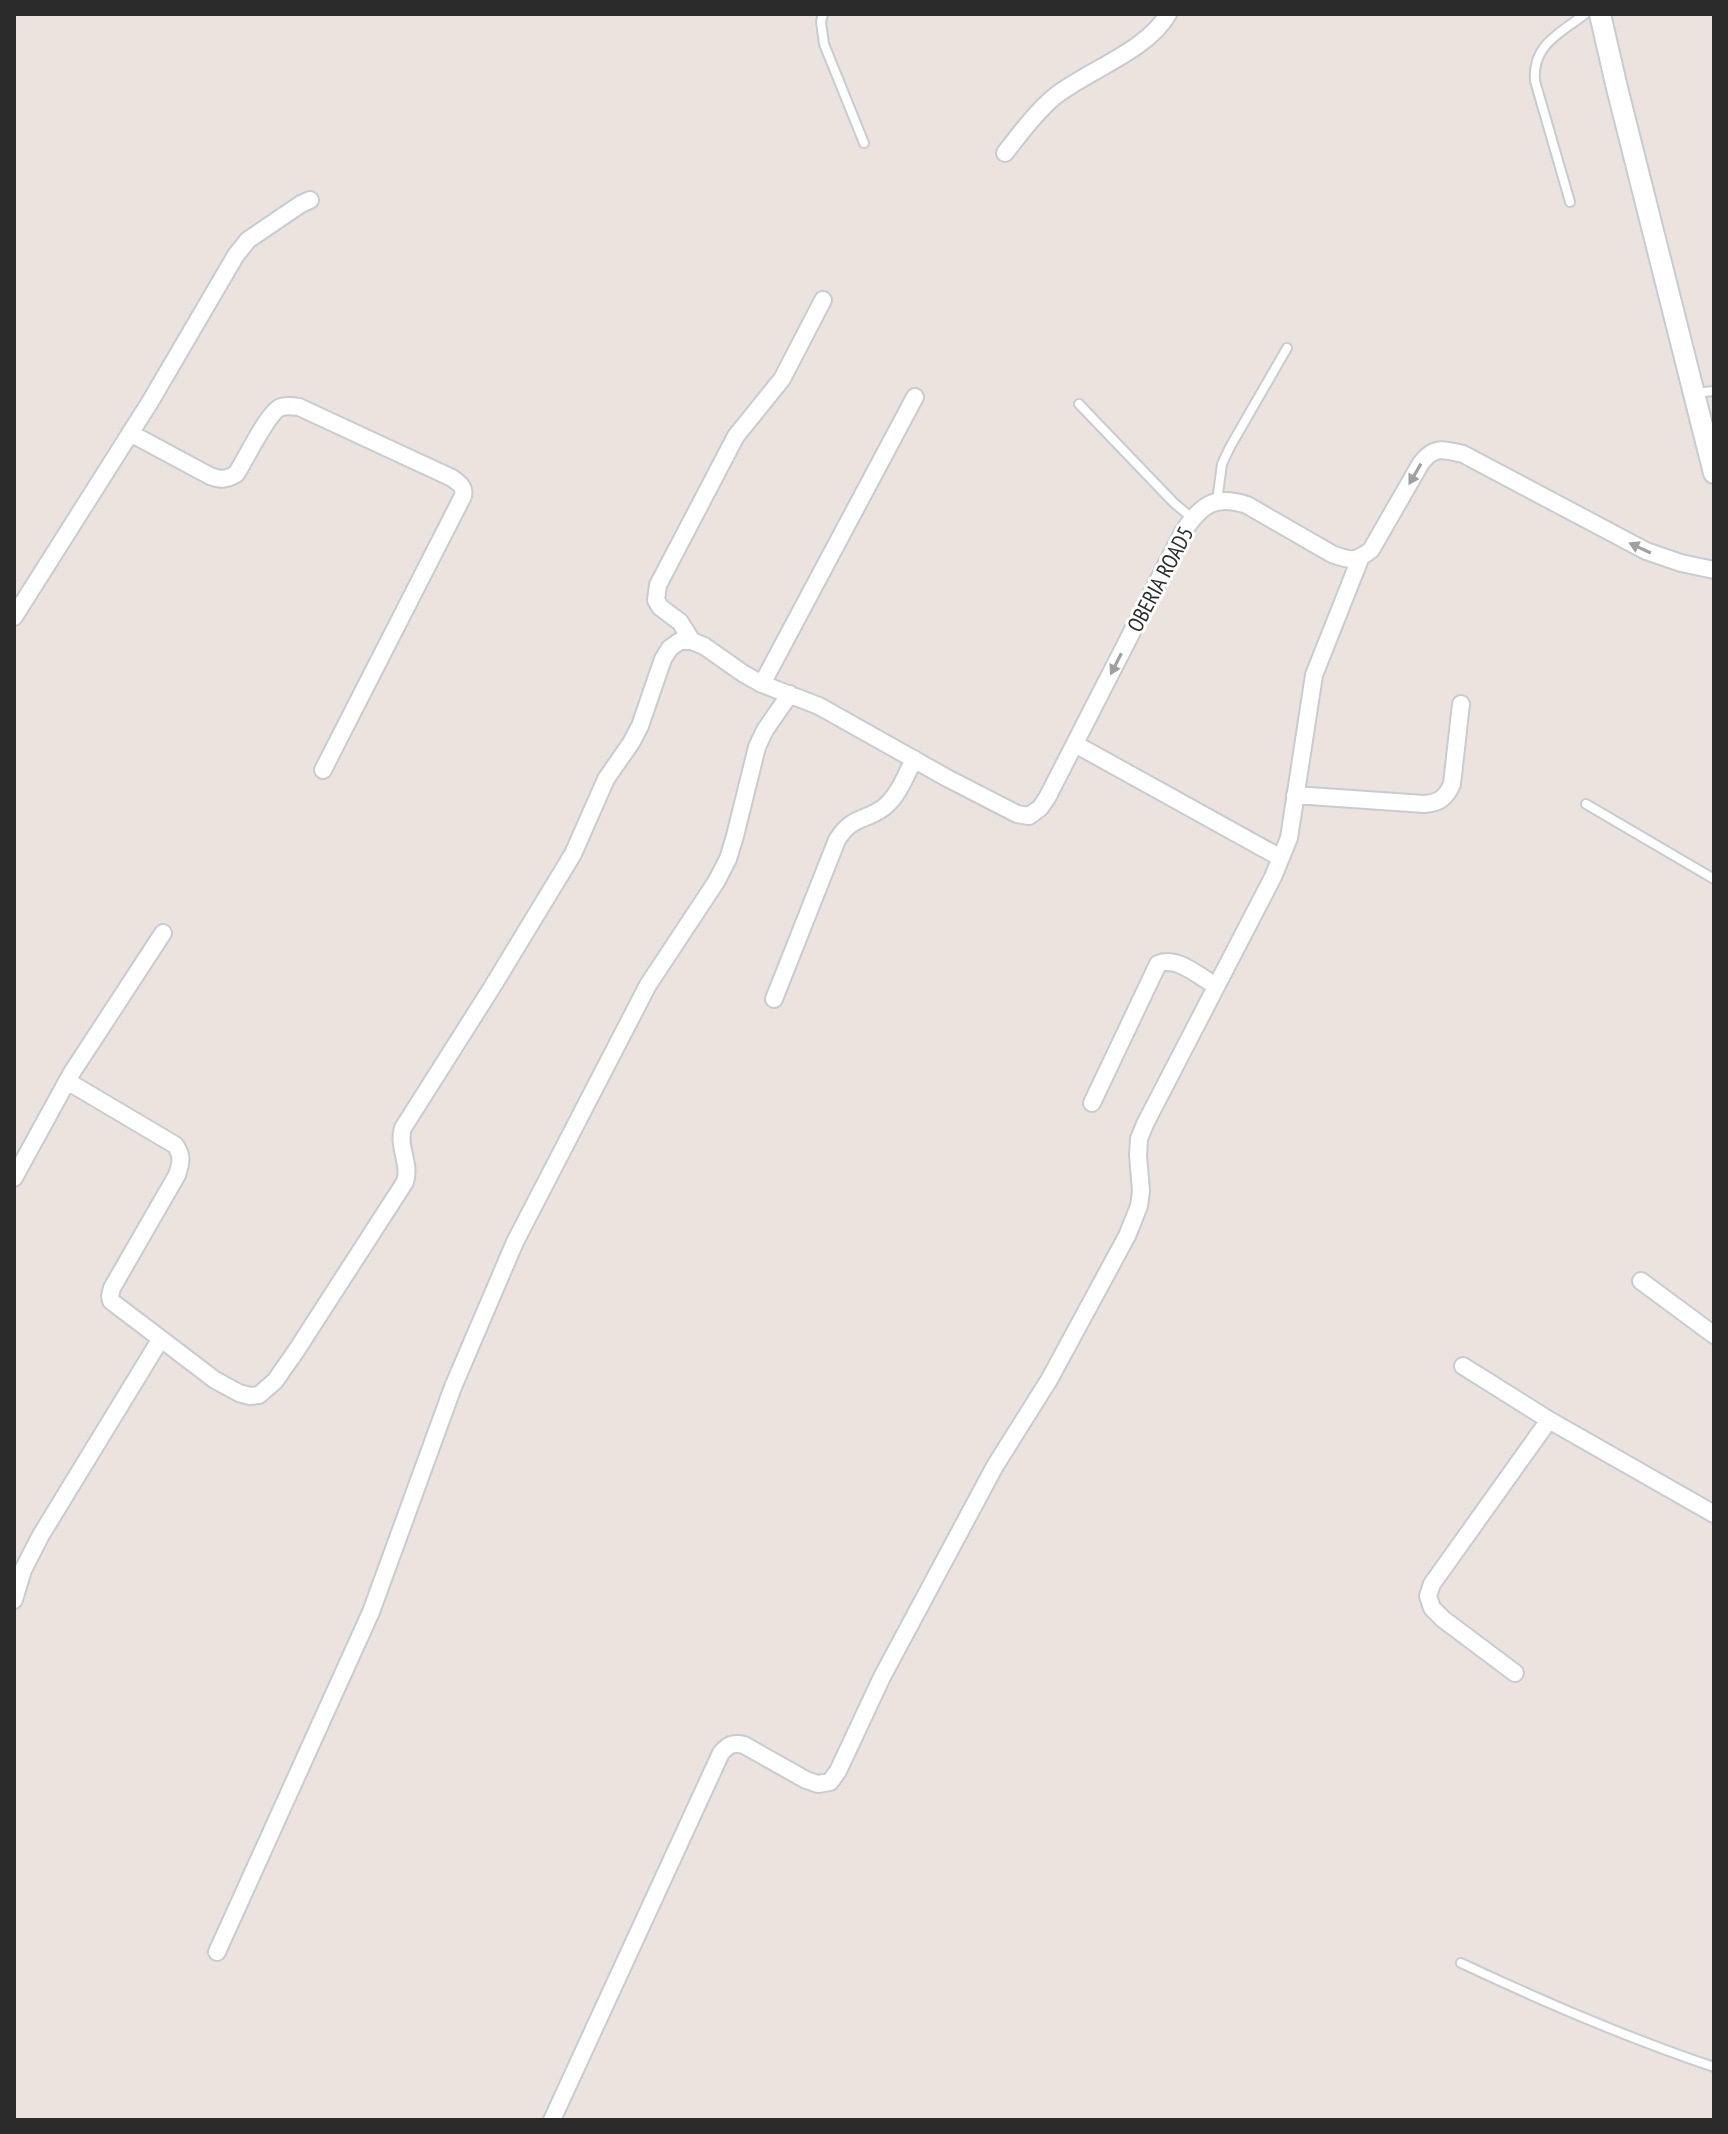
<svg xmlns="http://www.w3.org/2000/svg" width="1728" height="2134" viewBox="0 0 1728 2134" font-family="'PT Sans Narrow',sans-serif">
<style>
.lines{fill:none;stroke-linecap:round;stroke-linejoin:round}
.service-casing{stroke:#c6ccd4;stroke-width:12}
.minor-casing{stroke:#c6ccd4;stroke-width:20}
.tertiary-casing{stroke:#c6ccd4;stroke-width:24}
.service{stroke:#fff;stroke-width:8}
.minor{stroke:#fff;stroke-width:16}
.tertiary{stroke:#fff;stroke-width:20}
.oneway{fill:#a0a0a0}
.labels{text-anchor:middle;stroke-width:6;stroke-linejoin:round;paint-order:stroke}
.street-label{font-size:22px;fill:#2b2b2b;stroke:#fff}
</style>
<rect width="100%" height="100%" fill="#ece2de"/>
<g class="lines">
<g class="service-casing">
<path id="service" d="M823,14L821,22L824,44L864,143
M1570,202L1535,81C1532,45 1559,34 1585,14
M1694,393L1714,391
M1079,404L1174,503L1192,518
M1217,501L1222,464L1230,447L1287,348
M1586,804L1714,879
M1461,1963C1544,2002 1627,2038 1714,2067"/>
</g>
<g class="minor-casing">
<path id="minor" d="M1005,153C1020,134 1035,113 1054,97C1088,70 1147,51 1168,14
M130,433L210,476C221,480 226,480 236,474C246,459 266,416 279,408C285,405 292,406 299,407L452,478C459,483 465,487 463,496L323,770
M14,617L150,402L236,255L248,240L301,204L310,200
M692,641L680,622L660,607L656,600L658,585L736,436L782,379L823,300
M762,684L915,397
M1075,744L1281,858
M1295,795L1424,804C1439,803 1446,798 1452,784L1461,704
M774,999L837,840C852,816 863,822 883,808C898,797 906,775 914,759
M67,1081L175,1145C183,1156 181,1163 177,1175L112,1288L110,1296L111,1301L215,1380L239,1393L250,1396L259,1395L275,1381L296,1351L405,1182C411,1163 397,1147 403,1128L491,989L573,854L606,779L631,743L640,726L663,659L670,648L680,641H692L704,646L744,674L762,684L819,706L947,778L1017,814L1029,816L1040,808L1047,798L1183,532C1201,505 1215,494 1247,505L1332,554C1350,561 1356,562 1371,550L1421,463C1434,446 1443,449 1463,454L1646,551L1681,563L1714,570
M1092,1103L1158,964C1176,955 1200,977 1216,986
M14,1178L71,1074L163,933
M1641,1281L1714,1335
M1463,1366L1549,1420L1714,1514
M14,1600L23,1570L41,1535L160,1340
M1515,1673L1443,1619L1432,1608L1428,1596L1432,1584L1549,1420
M217,1952L371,1612L453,1387L515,1242L648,985L716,882L728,859L735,836L757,747L765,730L790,694
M552,2120L721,1753C728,1745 733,1742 744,1745L806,1780L818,1784L830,1782L838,1771L882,1677L995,1466L1049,1380L1127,1236L1139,1206L1141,1191L1138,1155L1139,1139L1145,1124L1273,877L1289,838L1314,675L1360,559"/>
</g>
<g class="tertiary-casing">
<path id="tertiary" d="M1600,14L1617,88L1714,473"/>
</g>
<use href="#service" class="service"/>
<use href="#minor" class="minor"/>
<use href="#tertiary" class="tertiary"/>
</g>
<defs><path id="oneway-solid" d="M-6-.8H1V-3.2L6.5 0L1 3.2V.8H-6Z" transform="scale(2)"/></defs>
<g class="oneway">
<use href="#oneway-solid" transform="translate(1415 474) rotate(120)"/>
<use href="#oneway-solid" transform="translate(1640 548) rotate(-155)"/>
<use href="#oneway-solid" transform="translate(1116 664) rotate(117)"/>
</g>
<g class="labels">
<g class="street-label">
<text transform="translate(1160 579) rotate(-62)" y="8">OBERIA ROAD5</text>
</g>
</g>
<rect width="1728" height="2134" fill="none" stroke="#2b2b2b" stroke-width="32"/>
</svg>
